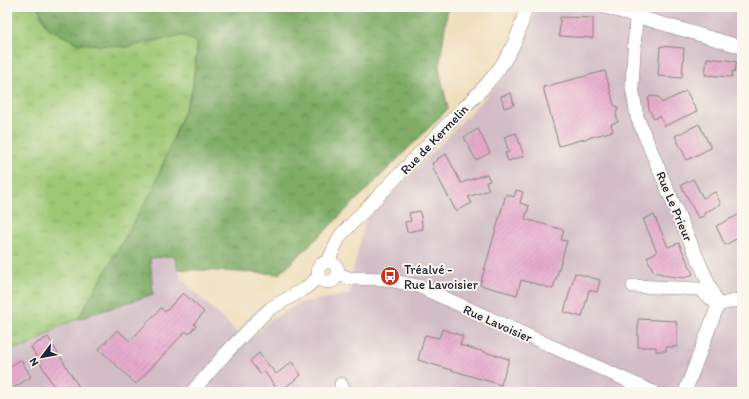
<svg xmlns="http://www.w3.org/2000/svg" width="749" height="399" viewBox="0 0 749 399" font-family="Itim,sans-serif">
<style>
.industrial{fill:#d2bdc7}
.grass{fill:url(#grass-tufts);stroke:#607558}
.forest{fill:url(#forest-crowns);stroke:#506750}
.building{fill:url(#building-hatch)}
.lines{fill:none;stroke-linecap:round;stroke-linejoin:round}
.minor-casing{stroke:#89807c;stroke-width:14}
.minor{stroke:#fff;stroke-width:13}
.labels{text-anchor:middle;stroke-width:4;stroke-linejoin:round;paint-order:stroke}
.street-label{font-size:13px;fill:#22223b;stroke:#fbf7ec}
.poi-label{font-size:13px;fill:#22223b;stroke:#fbf7ec;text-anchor:start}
</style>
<defs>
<pattern id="grass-tufts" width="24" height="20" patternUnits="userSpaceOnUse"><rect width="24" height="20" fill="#9fc874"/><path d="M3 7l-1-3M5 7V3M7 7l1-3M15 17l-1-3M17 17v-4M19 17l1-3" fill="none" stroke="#81a260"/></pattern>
<pattern id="forest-crowns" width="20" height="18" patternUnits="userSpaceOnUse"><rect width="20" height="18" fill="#7fac66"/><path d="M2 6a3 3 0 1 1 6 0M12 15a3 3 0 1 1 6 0" fill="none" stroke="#688c55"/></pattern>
<pattern id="building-hatch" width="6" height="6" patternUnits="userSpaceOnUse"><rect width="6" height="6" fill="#e6abcc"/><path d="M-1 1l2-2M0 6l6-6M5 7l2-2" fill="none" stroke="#c593b0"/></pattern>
</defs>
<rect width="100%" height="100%" fill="#fbf7ec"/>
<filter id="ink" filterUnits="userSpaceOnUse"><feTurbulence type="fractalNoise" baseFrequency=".025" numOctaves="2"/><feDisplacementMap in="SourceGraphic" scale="8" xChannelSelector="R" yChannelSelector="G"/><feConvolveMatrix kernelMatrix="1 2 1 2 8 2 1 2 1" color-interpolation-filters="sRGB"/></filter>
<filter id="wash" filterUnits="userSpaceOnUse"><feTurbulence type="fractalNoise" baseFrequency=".012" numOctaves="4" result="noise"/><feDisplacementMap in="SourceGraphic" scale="16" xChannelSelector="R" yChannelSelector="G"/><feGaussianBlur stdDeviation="0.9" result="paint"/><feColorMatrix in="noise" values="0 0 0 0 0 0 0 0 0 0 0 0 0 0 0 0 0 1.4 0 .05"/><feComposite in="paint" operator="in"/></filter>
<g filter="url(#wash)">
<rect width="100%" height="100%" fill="#f0debc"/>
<path class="industrial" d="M536,7H742V392H7V349L26,347L64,324L153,294L150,258L174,256L181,279L247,342L269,321L300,303L350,294L353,270L366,220L418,168L509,72L535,15Z"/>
<path class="grass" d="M7,7H38L47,27L126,47L182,35L198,42L192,91L153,189L78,319L64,324L26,347L7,349Z"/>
<path class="forest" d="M38,7H448L439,68L448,109L330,226L279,274L178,269L174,256L150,258L153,294L78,319L153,189L192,91L198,43L182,35L126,47L76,43L47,27Z"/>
<g id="blocks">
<path class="building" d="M560,17L593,18V38L559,36Z
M660,46L684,48L682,78L658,76Z
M707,58L727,60L737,62L734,72L732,71V77L705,75Z
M605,71L614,105L619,108L616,113L618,122L611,124L613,131L559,146L543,87Z
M686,91L697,111L665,126L659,116L654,119L649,109L648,99L650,96L659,97L662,103Z
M511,93L514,105L504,108L501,96Z
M699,124L711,148L687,160L675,136Z
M478,129L490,153L476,160L464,137Z
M516,133L524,156L508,161L505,153L509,152L504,137Z
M446,154L461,183L487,174L490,181L486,182L489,190L468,197L472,203L456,211L433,168H434L432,163L438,160L437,159Z
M693,179L703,198L715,192L721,204L704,213L705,215L699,218L698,216H697L681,185Z
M516,190L523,192L520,203L529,206L525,219L564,230L561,240L567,241L553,289L540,285L521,280L517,295L480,285L506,194L514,197Z
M420,211L423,229L407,232L405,222L411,221L409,213Z
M742,213V236L725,245L716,226Z
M654,215L668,247L679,243L693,274L684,278L668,276L653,271L647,257L657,252L643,219Z
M575,273L600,280L597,292L589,290L582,317L564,312Z
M183,293L204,312L194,324L196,326L189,334L186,331L136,384L99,349L117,330L130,341L161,308L165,312Z
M638,319L676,321V324H677V347H666V351H656V347H638Z
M442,329L463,336L460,345L509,359L501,385L418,360L425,335L439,338Z
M48,337L77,384L82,392H57L31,347Z
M259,353L276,374L292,362L301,375L279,392L264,371L260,374L250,361Z
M21,360L31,377L7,392V368Z"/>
</g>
</g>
<g filter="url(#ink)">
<use href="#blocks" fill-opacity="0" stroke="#89807c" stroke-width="1"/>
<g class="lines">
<g class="minor-casing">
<path id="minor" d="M605,7L742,47
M636,17L632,87L637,117L668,191L718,305
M318 272a10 10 0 1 1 20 0a10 10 0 1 1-20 0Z
M329,262L330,257L340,236C372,202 405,169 437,135C461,109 490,86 508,55C517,40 522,24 526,7
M338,274L349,278L384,279L418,286L653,392
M633,286L699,289L716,303
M341,384L345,392
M192,392L226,353L261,317L271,308L304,289L319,277
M685,392L718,305L737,300L742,302"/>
</g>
<use href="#minor" class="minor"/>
</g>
</g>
<defs>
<g id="bus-disc" transform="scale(1)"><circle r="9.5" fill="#c8321e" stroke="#fbf7ec"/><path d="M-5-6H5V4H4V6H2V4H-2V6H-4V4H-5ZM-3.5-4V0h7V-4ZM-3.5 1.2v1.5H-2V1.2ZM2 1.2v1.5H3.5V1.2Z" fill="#fff"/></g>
</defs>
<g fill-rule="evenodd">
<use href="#bus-disc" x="390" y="276"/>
</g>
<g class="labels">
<g class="street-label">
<text transform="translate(434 139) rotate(-46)" y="5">Rue de Kermelin</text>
<text transform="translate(675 206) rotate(67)" y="5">Rue Le Prieur</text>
<text transform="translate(498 323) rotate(24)" y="5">Rue Lavoisier</text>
</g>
<g class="poi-label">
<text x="404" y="274">Tréalvé -<tspan x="404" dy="15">Rue Lavoisier</tspan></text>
</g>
</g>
<rect width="749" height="399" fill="none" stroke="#fbf7ec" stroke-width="24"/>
<g transform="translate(42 357) rotate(238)" stroke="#fbf7ec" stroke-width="3" paint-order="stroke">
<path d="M0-3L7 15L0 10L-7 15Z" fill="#22223b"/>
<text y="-6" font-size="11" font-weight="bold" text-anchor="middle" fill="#22223b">N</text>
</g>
</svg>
